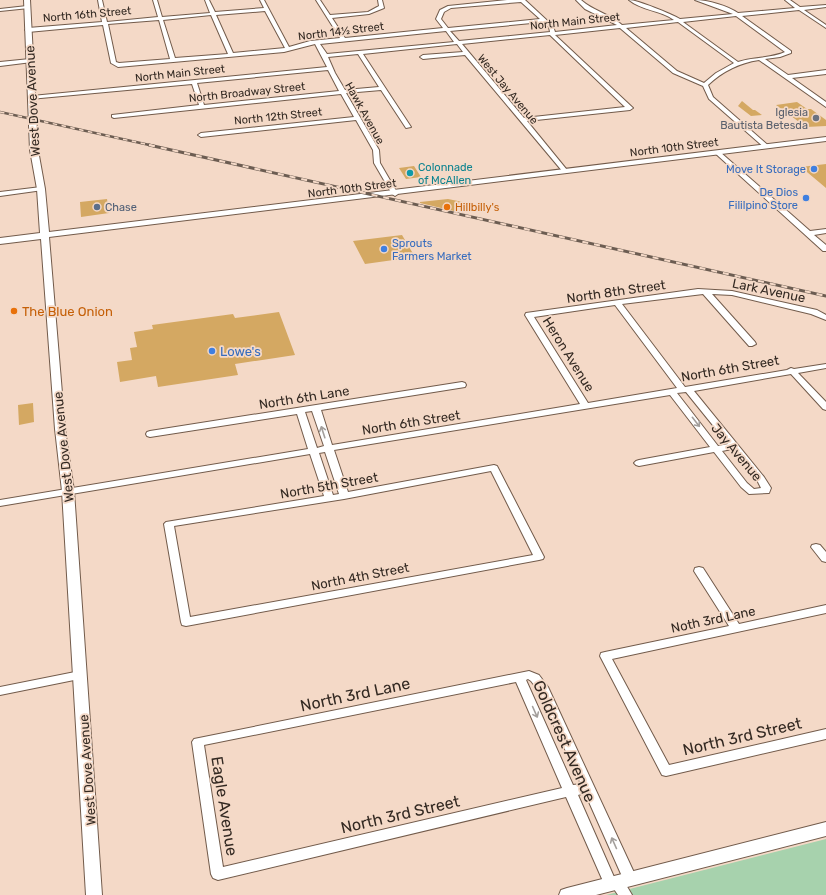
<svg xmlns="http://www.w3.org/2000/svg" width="826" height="895" viewBox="0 0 826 895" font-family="Rubik,sans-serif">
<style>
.green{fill:#a7d2ad}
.building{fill:#d4a862}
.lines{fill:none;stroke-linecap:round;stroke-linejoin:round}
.minor-casing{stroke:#725b4b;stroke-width:2}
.major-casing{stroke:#725b4b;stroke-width:2}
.minor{fill:#fff;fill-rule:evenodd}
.major{fill:#fff;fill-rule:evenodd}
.rail-far1-casing{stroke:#6c5d52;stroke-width:2.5}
.rail-casing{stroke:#6c5d52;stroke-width:3}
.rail-far1{stroke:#f4d9c7;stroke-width:1.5;stroke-dasharray:4.5;stroke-linecap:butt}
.rail{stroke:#f4d9c7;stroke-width:2;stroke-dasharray:6;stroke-linecap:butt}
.oneway{stroke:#a39f9c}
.worship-dot{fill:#6b7280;stroke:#f4d9c7;stroke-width:1.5}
.shop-dot{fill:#3f7fe0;stroke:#f4d9c7;stroke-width:1.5}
.culture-dot{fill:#0f9aa8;stroke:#f4d9c7;stroke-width:1.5}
.service-dot{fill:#5c6f8a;stroke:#f4d9c7;stroke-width:1.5}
.food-dot{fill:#e8710a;stroke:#f4d9c7;stroke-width:1.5}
.labels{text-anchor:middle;stroke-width:3.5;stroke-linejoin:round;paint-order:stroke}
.far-street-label{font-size:11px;fill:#332922;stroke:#f4d9c7}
.far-worship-label{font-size:11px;fill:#5b616d;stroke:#f4d9c7;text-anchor:end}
.far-culture-label{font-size:11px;fill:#0d838f;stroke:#f4d9c7;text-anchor:start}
.far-shop-label{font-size:11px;fill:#366cbe;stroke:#f4d9c7;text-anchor:end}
.far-service-label{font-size:11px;fill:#4e5e75;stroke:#f4d9c7;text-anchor:start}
.far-food-label{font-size:11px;fill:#c56008;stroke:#f4d9c7;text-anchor:start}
.street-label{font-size:13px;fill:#332922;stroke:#f4d9c7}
.food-label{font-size:13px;fill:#c56008;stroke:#f4d9c7;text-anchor:start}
.shop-label{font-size:13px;fill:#366cbe;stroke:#f4d9c7;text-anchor:start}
.near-street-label{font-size:16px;fill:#332922;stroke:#f4d9c7}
</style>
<rect width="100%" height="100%" fill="#f4d9c7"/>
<path class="green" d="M826,839V895H606Z"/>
<path class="building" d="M742,101L753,110H755L762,115L751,116L738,106Z
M797,102L807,109H811L826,120V126L806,127L776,105Z
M826,164V188L801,167Z
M414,166L421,177L406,179L399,168Z
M107,199L109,213L81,217L80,202Z
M448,199L463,202L454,211L420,203V202Z
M402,235L415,257L365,264L353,241Z
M279,312L295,355L235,364L238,375L158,387L156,376L120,382L117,362L132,360L130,348L137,347L134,332L153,329L152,325L233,314L235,318Z
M33,403L34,422L19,425L18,405Z"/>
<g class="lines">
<g class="minor-casing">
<path id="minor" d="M98,0H102L107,22L158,17L153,0H157L162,17L210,13L205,0H209L215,12L264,8L260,0H264L289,47L310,41L340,38L316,0H320L330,15L368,12L379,6L378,0H382L384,8L369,14L332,18L345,38L443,28L436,19L440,10L448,6L507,0H525L553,26L555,32L617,25L585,9L576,0H581C593,11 610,14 622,25L674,20C661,10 642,11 629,0C637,0 672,14 680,19L733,14L695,0C708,0 728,6 738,13L795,8L785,0H790L800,7L826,5V7L804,10L826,25V28L799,10L742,16L791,51V53L780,57L765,59L788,75L826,70V74L792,78L826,102V107L759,60C739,63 723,71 708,85L713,97L770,147L765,148L709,99L703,86L673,73L620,28L555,35L633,108L630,110L527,121L567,170L568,171L565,173L563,172L465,55L423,59L420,57L423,55L463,52L457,44L363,54L411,127L406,128L381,90L346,93L379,150L380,163L398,194L395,196L392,194L374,163L373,150L356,120L201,137L198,135L201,133L354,117L341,94L114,118L112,117V115L199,105L192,84L30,99L29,98L32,96L327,67L315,44L284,52L118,67L111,63L103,25L28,32L25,30L28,28L102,22ZM521,2L540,19L448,28L441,19L444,12L451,8ZM265,11L285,48L233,53L216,15ZM211,15L228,54L175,58L163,20ZM736,16L785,52C773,58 753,57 738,62L683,22ZM159,20L170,59L119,63L116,62L108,24ZM542,22L549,27L550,32L459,41L450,31ZM678,22L734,63L716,73L704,83L677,71L626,28ZM446,31L454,42L327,54L320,44ZM550,35L551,36L625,107L524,118L462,44ZM358,54L379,87L345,90L335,73L328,57ZM328,70L339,91L204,105L197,83Z
M27,6L29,7V8L0,11V9Z
M30,59L33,61L32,62L0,66V62Z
M716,152H720L810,231L826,229V233L814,235L826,245V251H823L716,154Z
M41,187L44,189L43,190L0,196V192Z
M698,289L732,291L817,310L826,315V320L811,314L732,295L712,294L755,342L756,344L752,346H749L703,294L622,304L685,387L787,370L791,368L794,369L826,364V368L798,373L826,402V410L823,409L791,374L694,391L764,477L771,488L769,493L749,494L741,487L714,452L639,466L636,465L634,463L636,461L639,460L710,447L670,395L334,450L348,492L494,465L497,466L544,557L543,559L539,560L186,626L182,625L181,622L164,524L166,522L324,496L310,454L0,506V500L308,449L297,414L150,437L147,436L146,434L147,432L150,431L462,382L465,383L466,385L465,387L321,410L332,445L580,404L525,315L526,313ZM615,305L677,388L588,403L534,317ZM686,392L728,444L718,446L677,393ZM312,411L324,446L317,448L305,412ZM732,449L757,480L761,488L754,489L747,483L722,451ZM325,452L339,494L333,495L319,453ZM491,471L533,555L190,617L174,526L344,499Z
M816,544L820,545L826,552V562L822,561L811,547L812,545Z
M699,567L703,568L739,624L826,605V613L612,659L669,765L826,729V739L666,776L662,775L600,656L601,653L605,652L729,626L694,571L695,568Z
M80,671L84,672L86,675L84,678L0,695V687Z
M529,671L539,675L548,687L637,879L635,883L630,885L625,883L585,793L578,795L614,877L617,876L622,878L632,895H618L614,889L611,890L606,888L566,797L218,880L213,878L211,874L192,742L194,739ZM528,679L531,681L537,689L581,784L573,785L526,680ZM516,682L562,788L223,867L204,745Z"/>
</g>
<g class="major-casing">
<path id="major" d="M24,0H30L38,150L45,189L49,232L826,137V141L49,237L65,429L74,491L102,895H86L62,491L55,429L41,239L0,244V238L40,233L37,189L30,150Z
M826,822V836L596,895H559L561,890L567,888Z"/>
</g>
<use href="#minor" class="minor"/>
<use href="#major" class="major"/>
<g class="rail-far1-casing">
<path id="rail-far1" d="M0,112L154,146"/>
</g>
<g class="rail-casing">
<path id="rail" d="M149,145L826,296"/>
</g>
<use href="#rail-far1" class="rail-far1"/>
<use href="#rail" class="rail"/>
</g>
<defs><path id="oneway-shaft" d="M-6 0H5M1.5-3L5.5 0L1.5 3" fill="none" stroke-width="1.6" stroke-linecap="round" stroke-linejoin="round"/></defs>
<g class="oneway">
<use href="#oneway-shaft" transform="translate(696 422) rotate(52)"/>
<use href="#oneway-shaft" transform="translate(323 432) rotate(-108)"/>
<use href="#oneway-shaft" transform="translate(535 712) rotate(66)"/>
<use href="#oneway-shaft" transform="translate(614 843) rotate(-114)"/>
</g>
<circle class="worship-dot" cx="816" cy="118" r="4"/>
<g class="shop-dot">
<circle cx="814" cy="169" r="4"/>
<circle cx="806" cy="198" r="4"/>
<circle cx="384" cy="249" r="4"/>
<circle cx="212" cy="351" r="4"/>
</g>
<circle class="culture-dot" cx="410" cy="173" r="4"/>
<circle class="service-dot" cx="97" cy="207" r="4"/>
<g class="food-dot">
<circle cx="447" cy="207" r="4"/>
<circle cx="14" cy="311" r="4"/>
</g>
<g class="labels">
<g class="far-street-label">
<text transform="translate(87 14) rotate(-5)" y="4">North 16th Street</text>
<text transform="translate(575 21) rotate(-6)" y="4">North Main Street</text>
<text transform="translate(341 31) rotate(-7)" y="4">North 14½ Street</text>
<text transform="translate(180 73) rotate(-6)" y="4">North Main Street</text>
<text transform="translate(508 89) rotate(50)" y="4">West Jay Avenue</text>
<text transform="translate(247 92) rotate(-6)" y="4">North Broadway Street</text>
<text transform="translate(365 113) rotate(61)" y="4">Hawk Avenue</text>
<text transform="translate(278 116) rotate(-6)" y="4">North 12th Street</text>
<text transform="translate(674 147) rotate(-7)" y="4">North 10th Street</text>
<text transform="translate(352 188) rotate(-7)" y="4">North 10th Street</text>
</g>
<g class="far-worship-label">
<text x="808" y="116">Iglesia<tspan x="808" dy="13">Bautista Betesda</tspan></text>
</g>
<g class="far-culture-label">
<text x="418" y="171">Colonnade<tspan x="418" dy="13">of McAllen</tspan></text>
</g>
<g class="far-shop-label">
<text x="806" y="173">Move It Storage</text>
<text x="798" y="196">De Dios<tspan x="798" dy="13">Fililpino Store</tspan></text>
<text x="392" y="247" text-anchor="start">Sprouts<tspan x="392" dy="13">Farmers Market</tspan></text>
</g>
<g class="far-service-label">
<text x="105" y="211">Chase</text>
</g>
<g class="far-food-label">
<text x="455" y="211">Hillbilly's</text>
</g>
<g class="street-label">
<text transform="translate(32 101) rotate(-93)" y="5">West Dove Avenue</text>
<text transform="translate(769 290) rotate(12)" y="5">Lark Avenue</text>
<text transform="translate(616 291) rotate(-8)" y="5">North 8th Street</text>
<text transform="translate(569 354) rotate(58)" y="5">Heron Avenue</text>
<text transform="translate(730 368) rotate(-10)" y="5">North 6th Street</text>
<text transform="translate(304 397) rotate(-9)" y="5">North 6th Lane</text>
<text transform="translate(411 422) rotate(-9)" y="5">North 6th Street</text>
<text transform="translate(63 447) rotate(-96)" y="5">West Dove Avenue</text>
<text transform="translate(737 452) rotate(50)" y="5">Jay Avenue</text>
<text transform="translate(329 485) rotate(-10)" y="5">North 5th Street</text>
<text transform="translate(360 576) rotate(-11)" y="5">North 4th Street</text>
<text transform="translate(713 619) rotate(-12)" y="5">Noth 3rd Lane</text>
<text transform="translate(87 770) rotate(-94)" y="5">West Dove Avenue</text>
</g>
<g class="food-label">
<text x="22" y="316">The Blue Onion</text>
</g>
<g class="shop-label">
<text x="220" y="356">Lowe's</text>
</g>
<g class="near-street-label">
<text transform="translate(355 694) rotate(-12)" y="6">North 3rd Lane</text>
<text transform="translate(742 736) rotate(-13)" y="6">North 3rd Street</text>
<text transform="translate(565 741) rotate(66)" y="6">Goldcrest Avenue</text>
<text transform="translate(225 806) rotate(81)" y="6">Eagle Avenue</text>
<text transform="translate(400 814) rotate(-13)" y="6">North 3rd Street</text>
</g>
</g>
</svg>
